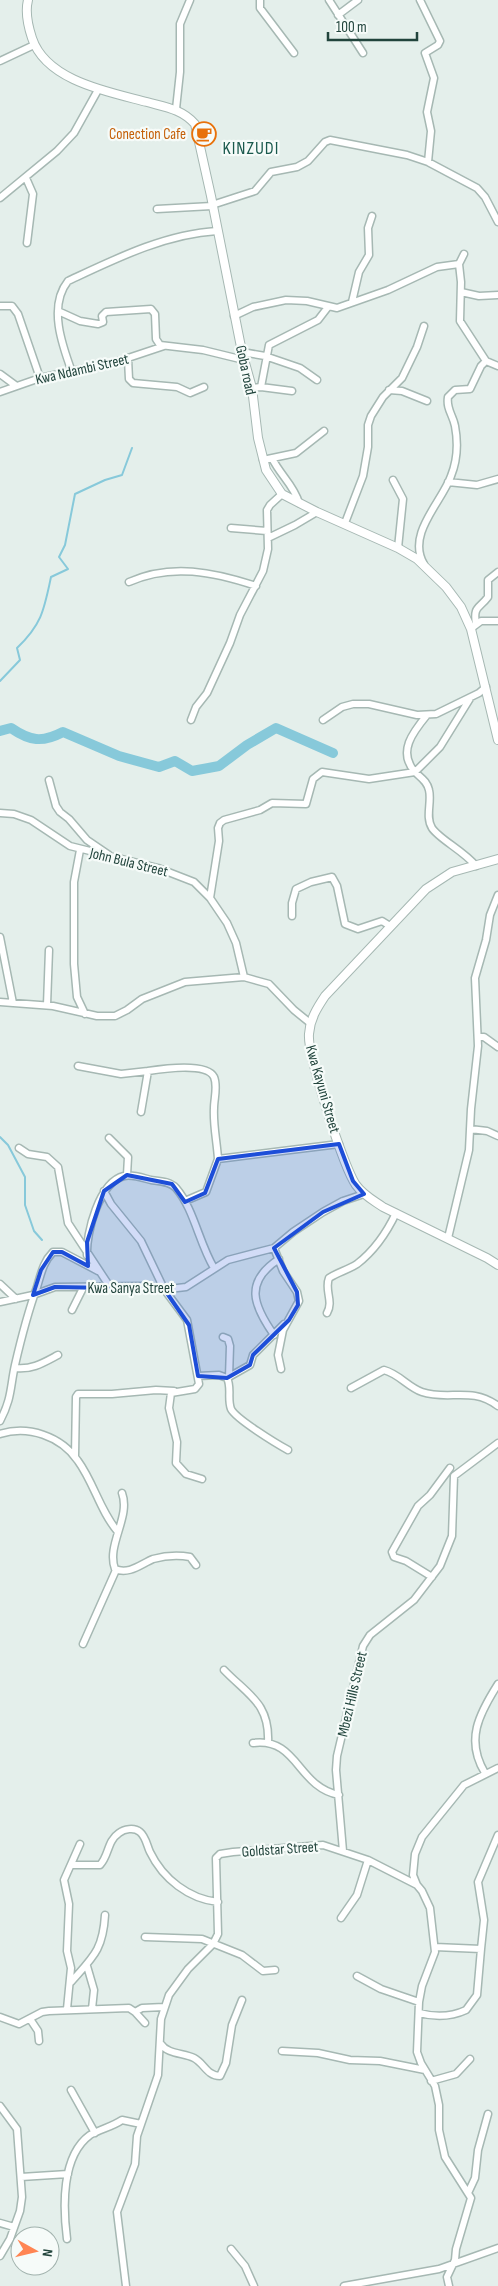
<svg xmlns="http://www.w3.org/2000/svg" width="498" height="2286" viewBox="0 0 498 2286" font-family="'Sofia Sans Condensed',sans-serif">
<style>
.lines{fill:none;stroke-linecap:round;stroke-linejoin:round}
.stream{stroke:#87c9da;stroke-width:2}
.river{stroke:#87c9da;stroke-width:10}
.minor-casing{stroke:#a6b8b3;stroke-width:9}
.tertiary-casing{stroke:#a6b8b3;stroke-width:10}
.minor{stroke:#fff;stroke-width:6}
.tertiary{stroke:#fff;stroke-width:8}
.marked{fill:#1d4ed8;fill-opacity:0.2;stroke:#1d4ed8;stroke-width:4;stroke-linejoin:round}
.labels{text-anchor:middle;stroke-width:4.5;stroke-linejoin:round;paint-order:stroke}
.food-label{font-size:15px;fill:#c56008;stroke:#f6fbf9;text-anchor:end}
.street-label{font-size:15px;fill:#21443c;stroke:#f6fbf9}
.quarter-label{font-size:18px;letter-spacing:1px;fill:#1a594d;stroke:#f6fbf9}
</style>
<rect width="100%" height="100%" fill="#e4efeb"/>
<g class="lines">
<path class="stream" d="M0,681L20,660L17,648C42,624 44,610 51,577L68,569L59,557L65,545L75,494L105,480L122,475L132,448
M0,1137L8,1145L25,1177V1205L34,1231L42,1240"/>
<path class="river" d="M0,731L11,728C30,741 42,743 63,732L119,756L159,767L175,761L192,771L219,766L247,745L276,728L333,753"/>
<g class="minor-casing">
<path id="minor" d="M260,0V8L294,53
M329,0L363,53
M420,0L440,41L438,45L425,53L434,78L427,112L431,131L428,162
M338,15L358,0
M0,61L34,45
M176,109L180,72V24L190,0
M26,178L33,194L27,243
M0,198L57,151L74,133L98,90
M212,205L255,191L271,172L297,167L308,161L325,142L330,140L407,155L428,162L477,188L485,197L498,222
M157,209L212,206
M464,254L459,264L461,282L460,321L486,361L498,366
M461,292L479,296L498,295
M352,302L359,272L369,255L368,228L372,216
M0,306H12L18,314L40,378
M58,311L80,321L98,324L103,322L102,316L106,312L151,309L155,314L156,339L160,345L203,350L244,360
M234,316L253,307L286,300L307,301L337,308L388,290L437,267L459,264
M242,352L265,356L300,368L317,380
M128,359L129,379L133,383L177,387L190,393L204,387
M72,372C62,345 48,306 68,281C115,259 165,234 217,231
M0,374L15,385
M261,387L292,391
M252,388L261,387L269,345L318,320L328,307
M389,390L402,391L427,401
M0,392L40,378L116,362L164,346
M272,458C280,475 294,485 299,503
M263,460L296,453L324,431
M393,480L403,499L398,548
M448,482L477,485L498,479
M345,523L363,476L368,447V425L371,416L383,397L402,378L417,347L424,326
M231,528L267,531
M268,538L295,525L317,512
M424,564C406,534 442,502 451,476C457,461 458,442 455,426C453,415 446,409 448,397L455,390L470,389L481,366L486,361
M129,582C171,563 214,572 256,586
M476,624C473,606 479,609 488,597V580L498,572
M473,627L481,621H498
M427,715C413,732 397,752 415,772C421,778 427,781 429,790C432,802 425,817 432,828C439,839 464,851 476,866
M191,720L196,707L207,693L230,643L240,615L263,571L268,549L267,510L270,505L282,494
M323,720L342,707L353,704H369L417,715L436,714L479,693L486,687
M49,780L56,806L60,812L69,819L87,840L109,855
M0,813L14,814L31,820L70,846L158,868L194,882L210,898L227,923L236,943L244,977L269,984L294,1010L310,1023
M80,850L74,882V964L77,997L85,1014
M210,898L219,841L218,828L220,823L224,820L260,810L272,803L306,804L313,779L322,772L369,779L415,772L440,747L471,697
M292,916V903L296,889L311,882L332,877L337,886L345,924L358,929L382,921L390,926
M0,937L13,1003
M0,1002L53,1006L97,1016H115L127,1010L142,999L185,982L244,977
M47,1005L49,950
M479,1037H484L498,1047
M78,1066L121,1074L148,1071
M141,1112L148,1071C161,1069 207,1062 214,1077C218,1086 214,1099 214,1108C213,1125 217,1142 218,1159
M470,1129L487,1131L498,1136
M109,1138L128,1157L127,1175
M19,1148L28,1154L47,1157L58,1167L68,1223L110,1287
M104,1191L111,1204L141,1241L164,1289L187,1320L199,1384L195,1389L171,1393L169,1408L177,1442L176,1463L186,1474L202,1479
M185,1201L206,1192L218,1159L339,1144
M448,1238L469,1150L471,1109L478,1046L475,978L486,940L490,915L498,895
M274,1248L283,1271L297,1292L299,1301L283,1330L278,1355L281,1369
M87,1255C86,1233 99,1182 124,1176C132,1174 143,1178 151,1180C159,1181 170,1181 176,1188C194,1209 199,1243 214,1268
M0,1284L16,1299
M0,1302L33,1295L55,1287L144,1286L169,1289L186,1287L228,1260L274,1248L293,1232L323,1212L343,1201L364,1194
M72,1310L83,1288
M327,1313C334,1301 324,1290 329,1278C338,1272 348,1270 357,1264C374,1251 387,1232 396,1213
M274,1335C253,1305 244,1282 279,1259
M223,1337L228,1339L230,1346L229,1377
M15,1368C32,1370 43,1363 58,1355
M198,1376L219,1375L227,1378C232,1388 227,1398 231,1409C236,1419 277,1444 288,1450
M227,1378L250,1365L253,1355L284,1324
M351,1388L384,1370C399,1374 408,1387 422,1392C449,1401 471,1386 498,1406
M0,1421C12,1398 10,1388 15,1365C21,1339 28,1312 37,1287C41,1274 43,1262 53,1252H62L98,1271
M0,1434C28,1425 61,1436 78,1461C94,1483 100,1511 118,1532
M75,1456L76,1397L78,1394H112L156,1390L174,1391
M122,1493C131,1517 106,1545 115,1569C129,1575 141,1564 153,1559C164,1556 179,1555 190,1557L196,1565
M432,1577L406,1561L394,1557L392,1552L418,1506L430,1495L450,1468
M83,1644L116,1570
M224,1670C248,1695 270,1703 268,1743
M253,1743C298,1737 297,1787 339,1795
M485,1773C465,1740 479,1714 498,1684
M343,1851L336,1770L337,1756L363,1646L370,1635L414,1600L440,1566L452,1536L454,1476L498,1443
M72,1865H100C109,1856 107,1841 119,1833C124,1829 134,1827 140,1832C146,1837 147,1846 150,1852C163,1879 189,1899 218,1902
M417,1885L413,1875L415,1854L422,1837L464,1785L498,1768
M341,1918L357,1895L368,1860
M145,1937L202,1939L242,1955L263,1971L275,1970
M435,1947L481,1949L484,1920L478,1882L498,1835
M87,1966L94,1990L92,2009
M357,1976L381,1989L419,2002
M71,1982C93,1957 103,1950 105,1915
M67,2009L71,1968L67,1951L69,1904L64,1880L80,1844
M135,2012L145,2023
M419,2013C434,2017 451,2017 466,2010L477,1995L481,1949
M0,2017L19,2024L42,2012L49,2011L129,2008L135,2012L142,2008L164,2007
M30,2019L38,2031L39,2041
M161,2044C167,2054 184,2053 194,2058C204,2063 207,2076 220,2076L226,2063L232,2025L242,2000
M282,2051L318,2053L350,2060L380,2061L425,2070
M431,2081L456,2074L470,2059
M71,2090L95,2133
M0,2106L17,2129L22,2197L20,2211L10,2239L0,2256
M21,2177L68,2174
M468,2193L475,2178L478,2150L488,2114
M0,2223L14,2227
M67,2239C63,2208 61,2156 90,2135C100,2129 112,2127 122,2120L141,2124
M231,2249L245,2266L254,2286
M126,2286L117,2212L135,2164L137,2136L158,2075L161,2019L169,1995L188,1969L213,1944L218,1934L216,1858L220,1854L233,1852L323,1845L368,1860L417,1885L422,1891L430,1908L435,1952L422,1986L419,2002L417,2052L421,2063L435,2086L439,2105V2130L445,2157L471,2198L456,2249L455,2260L447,2277L449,2286
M344,2286L439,2269L498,2248"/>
</g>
<g class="tertiary-casing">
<path id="tertiary" d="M28,0C25,12 28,26 32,38C46,81 109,92 147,102C165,107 182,109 195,124L211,196L242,352L252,388L258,438L266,470L282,494L317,512L398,548L417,559L446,587L461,607L471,629L498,740
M498,859L452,872L426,889L325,996C317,1008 310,1019 309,1034C307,1055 344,1168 356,1185C363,1195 373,1200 383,1207L487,1258L498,1265"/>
</g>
<use href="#minor" class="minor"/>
<use href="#tertiary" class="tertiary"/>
</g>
<path class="marked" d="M339,1144L353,1181L364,1194L323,1212L274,1248L297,1292L298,1305L289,1320L253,1355L250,1365L227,1378L198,1376L189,1325L164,1289L55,1287L33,1295L41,1270L53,1252H62L88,1266L87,1242L104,1191L127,1175L172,1184L185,1202L205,1193L218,1159Z"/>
<defs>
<g id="cafe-ring" transform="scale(1.25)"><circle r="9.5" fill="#f6fbf9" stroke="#e8710a" stroke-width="1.5"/><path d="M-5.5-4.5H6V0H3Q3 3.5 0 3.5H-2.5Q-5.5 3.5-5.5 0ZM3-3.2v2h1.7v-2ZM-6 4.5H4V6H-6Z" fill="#e8710a"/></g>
</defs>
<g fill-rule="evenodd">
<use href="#cafe-ring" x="204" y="134"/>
</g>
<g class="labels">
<g class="food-label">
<text x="186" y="139">Conection Cafe</text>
</g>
<g class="street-label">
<text transform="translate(82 369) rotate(-13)" y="5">Kwa Ndambi Street</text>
<text transform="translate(246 370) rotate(78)" y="5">Goba road</text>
<text transform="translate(129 862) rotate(14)" y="5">John Bula Street</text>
<text transform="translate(323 1089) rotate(74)" y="5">Kwa Kayuni Street</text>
<text x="131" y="1293">Kwa Sanya Street</text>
<text transform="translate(352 1694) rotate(-77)" y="5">Mbezi Hills Street</text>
<text transform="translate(280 1849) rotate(-4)" y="5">Goldstar Street</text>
</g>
<g class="quarter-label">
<text x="251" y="154">KINZUDI</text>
</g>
</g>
<g transform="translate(35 2251) rotate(98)"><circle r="24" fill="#f6fbf9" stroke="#a1b2ad"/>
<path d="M0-4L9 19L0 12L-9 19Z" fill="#ff8553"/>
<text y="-8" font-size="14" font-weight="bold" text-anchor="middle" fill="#21443c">N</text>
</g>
<path d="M328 32v8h89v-8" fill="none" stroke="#21443c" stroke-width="2.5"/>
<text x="336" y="32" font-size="15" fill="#21443c" stroke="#f6fbf9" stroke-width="4" paint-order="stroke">100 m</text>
</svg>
